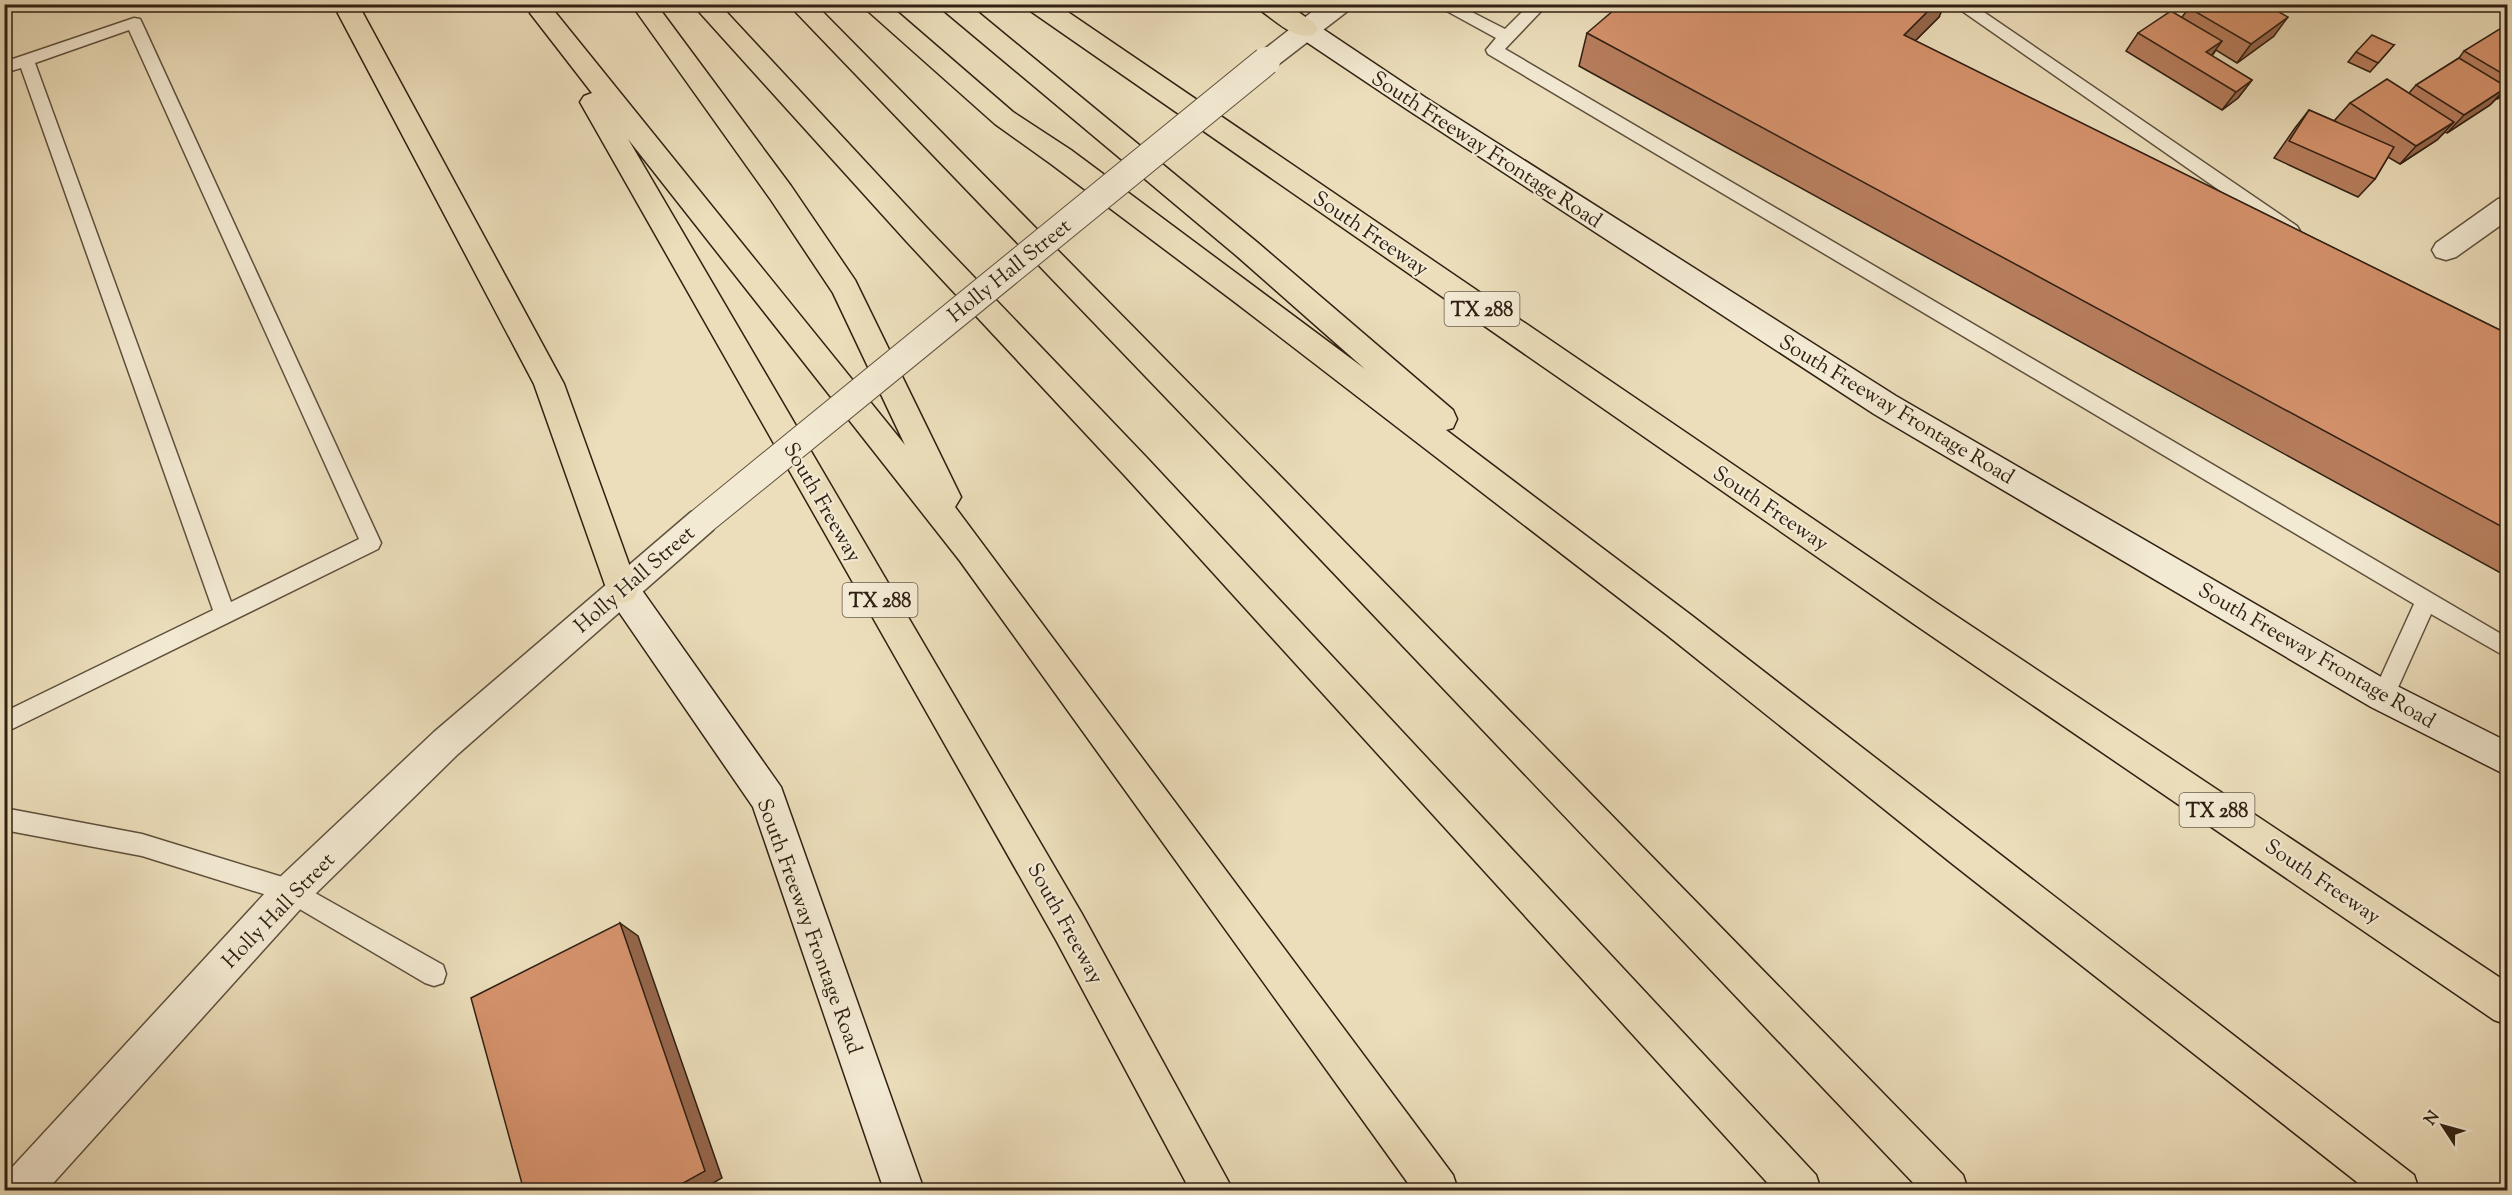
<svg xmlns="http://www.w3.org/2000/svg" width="2512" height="1195" viewBox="0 0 2512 1195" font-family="'Sorts Mill Goudy',serif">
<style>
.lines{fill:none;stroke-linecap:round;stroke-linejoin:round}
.service-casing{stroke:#5f503d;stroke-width:3}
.minor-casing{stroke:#5f503d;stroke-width:3}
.tertiary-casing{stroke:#5f503d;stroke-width:3}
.secondary-casing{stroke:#302013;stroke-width:3}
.motorway-casing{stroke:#302013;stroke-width:3}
.service{fill:#f3ead3;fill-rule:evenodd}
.minor{fill:#f3ead3;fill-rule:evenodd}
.tertiary{fill:#f3ead3;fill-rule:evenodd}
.secondary{fill:#f3ead3;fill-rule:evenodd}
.motorway{fill:#ecdebb;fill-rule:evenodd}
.tertiary-bridge-casing{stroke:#5f503d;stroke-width:30;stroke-linecap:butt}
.tertiary-bridge{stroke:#f3ead3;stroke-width:28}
.wall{fill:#b87e5e;stroke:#302013;stroke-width:1.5}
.shaded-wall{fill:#96674c;stroke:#302013;stroke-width:1.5}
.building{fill:#d6936d;stroke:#302013;stroke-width:1.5}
.labels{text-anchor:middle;stroke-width:4.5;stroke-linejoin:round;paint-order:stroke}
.shield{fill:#f3ead3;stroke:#6a5d4d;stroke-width:1.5}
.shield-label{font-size:20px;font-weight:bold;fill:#302013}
.street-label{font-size:21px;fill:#302013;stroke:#f3ead3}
</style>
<rect width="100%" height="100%" fill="#ecdebb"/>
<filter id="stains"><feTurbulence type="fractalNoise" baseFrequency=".00333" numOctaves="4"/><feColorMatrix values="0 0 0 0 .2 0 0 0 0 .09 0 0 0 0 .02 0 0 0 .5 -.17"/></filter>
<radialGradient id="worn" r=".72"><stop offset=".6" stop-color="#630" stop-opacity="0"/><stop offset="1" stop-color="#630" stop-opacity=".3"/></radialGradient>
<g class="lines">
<g class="service-casing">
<path id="service" d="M1434,4H1456L1505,29L1530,4H1548L1505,49L2508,638V658L2431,614L2391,703L2383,706L2375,703L2372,696L2414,604L1488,54L1486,50L1496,38Z
M1952,4H1972L2297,226L2300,231L2297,236L2291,238L2285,236Z
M134,18L140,19L142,23L381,543L378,549L4,733V712L213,610L21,68L4,73V62ZM129,30L359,539L231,602L35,63Z
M4,808L142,834L292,880L443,965L446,974L443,983L434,986L425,983L286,901L142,856L4,830Z"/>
</g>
<g class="minor-casing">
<path id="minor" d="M2508,196V220L2456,257L2446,260L2436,257L2432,250L2436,243L2498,199Z"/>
</g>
<g class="tertiary-casing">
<path id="tertiary" d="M1322,4H1352L1349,10L1275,67L1266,70L1257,67L1253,61L1257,55Z
M702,508L713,512L718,521L713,530L458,754L305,904L47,1190H4L5,1175L279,878L434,732L691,512Z"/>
</g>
<g class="secondary-casing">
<path id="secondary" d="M1305,21L1314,23L1426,98L1896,396L2395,685L2508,742V776L2371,707L1874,414L1408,110L1296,35L1292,29L1296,23Z
M622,575L634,579L781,787L924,1190H884L753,807L610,599L606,589L610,579Z"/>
</g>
<g class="motorway-casing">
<path id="motorway" d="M333,4H358L564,384L638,589L634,599L622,603L610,599L534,384Z
M631,4H656L791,186L855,280L961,497L955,507L1453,1175L1458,1190H1413L960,561L628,139L1082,914L1233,1190H1190L1056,940L580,102L584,96L592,93L530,13L533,7L542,5L551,7L905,445L833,293L771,200Z
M692,4H719L927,228L1148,459L1816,1175L1821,1190H1774L1126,477L907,242Z
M788,4H815L1288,484L1963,1175L1968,1190H1920L1266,502Z
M860,4H888L1013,112L1071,150L1365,369L1238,257L943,10L940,4H968L1258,243L1453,410L1457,419L1453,428L1446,430L1691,615L2414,1175L2419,1190H2367L1950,862L1667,635L1236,303L1051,164L995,124Z
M1026,4H1056L1938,604L2508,983V1025L2494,1020L1914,624L1029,10Z
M1257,4H1287L1314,23L1318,29L1314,35C1294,40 1276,21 1260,10Z"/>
</g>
<use href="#service" class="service"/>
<use href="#minor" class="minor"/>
<use href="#tertiary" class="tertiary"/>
<use href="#secondary" class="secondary"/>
<use href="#motorway" class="motorway"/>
<g class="tertiary-bridge-casing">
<path id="tertiary-bridge" d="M702,521L1266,61"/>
</g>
<use href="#tertiary-bridge" class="tertiary-bridge"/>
</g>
<path class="wall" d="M2194,4H2285L2276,11L2274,36L2237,63L2216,50L2212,56L2252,80L2238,98L2222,110L2126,51L2138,33L2182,17L2189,8Z
M1939,17L1915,41L2508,334V577L1579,66L1587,33Z
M2508,26V92L2497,99H2496L2490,105L2447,133L2445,132L2437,140L2400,164L2388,157L2375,179L2358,197L2274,158L2295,128L2309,110L2337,122L2334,121L2350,103L2409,93L2416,85L2459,58L2464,51Z
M2394,45L2370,72L2348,62L2356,52Z"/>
<path class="shaded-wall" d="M1935,4H1945L1939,17L1888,68L1904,35Z
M2276,4H2285L2266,18Z
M2288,17L2274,36L2237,63L2251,44Z
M2222,41L2209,59L2206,52Z
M2252,80L2238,98L2222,110L2236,92Z
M2507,87L2490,105L2447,133L2464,115Z
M2508,88V92L2497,99Z
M2454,122L2437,140L2400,164L2416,146Z
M620,923L638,936L722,1178L699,1191H669Z"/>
<path class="building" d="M1621,4H1935L1904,35L2508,334V530L1587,33Z
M2194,4H2265L2288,17L2251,44L2189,8Z
M2171,11L2222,41L2206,52L2252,80L2236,92L2138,33Z
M2506,25L2508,26V77L2464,51Z
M2372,35L2394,45L2378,63L2356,52Z
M2459,58L2507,87L2464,115L2416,85Z
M2387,79L2454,122L2416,146L2350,103Z
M2309,110L2394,147L2375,179L2289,141Z
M620,923L705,1171L669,1191H524L471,998Z"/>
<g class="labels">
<g class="shield">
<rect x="1444.5" y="292" width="75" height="34" rx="4.5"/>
<rect x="842.5" y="583" width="75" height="34" rx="4.5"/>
<rect x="2179.5" y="793" width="75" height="34" rx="4.5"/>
</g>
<g class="shield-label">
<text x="1482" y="316">TX 288</text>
<text x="880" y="607">TX 288</text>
<text x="2217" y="817">TX 288</text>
</g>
<g class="street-label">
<text transform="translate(1487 149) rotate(33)" y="7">South Freeway Frontage Road</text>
<text transform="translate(1371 233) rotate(34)" y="7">South Freeway</text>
<text transform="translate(1009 270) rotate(-39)" y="7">Holly Hall Street</text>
<text transform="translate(1897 409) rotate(31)" y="7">South Freeway Frontage Road</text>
<text transform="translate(823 502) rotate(60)" y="7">South Freeway</text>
<text transform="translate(1771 508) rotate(34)" y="7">South Freeway</text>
<text transform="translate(634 579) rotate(-41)" y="7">Holly Hall Street</text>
<text transform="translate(2317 655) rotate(30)" y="7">South Freeway Frontage Road</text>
<text transform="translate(2323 881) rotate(34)" y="7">South Freeway</text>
<text transform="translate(278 910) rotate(-46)" y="7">Holly Hall Street</text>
<text transform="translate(1066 923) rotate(61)" y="7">South Freeway</text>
<text transform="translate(810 926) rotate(70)" y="7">South Freeway Frontage Road</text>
</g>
</g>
<rect width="2512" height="1195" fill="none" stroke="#ecdebb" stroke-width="24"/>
<rect x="6" y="6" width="2500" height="1183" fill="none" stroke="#302013" stroke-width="3"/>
<rect x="12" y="12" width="2488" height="1171" fill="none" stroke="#302013" stroke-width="1.5"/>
<g transform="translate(2443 1126) rotate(306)" stroke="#f3ead3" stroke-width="4.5" paint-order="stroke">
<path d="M0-4.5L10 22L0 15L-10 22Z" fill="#302013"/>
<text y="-9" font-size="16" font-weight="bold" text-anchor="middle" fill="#302013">N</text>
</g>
<rect width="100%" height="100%" filter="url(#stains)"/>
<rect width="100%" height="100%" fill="url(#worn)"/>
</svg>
